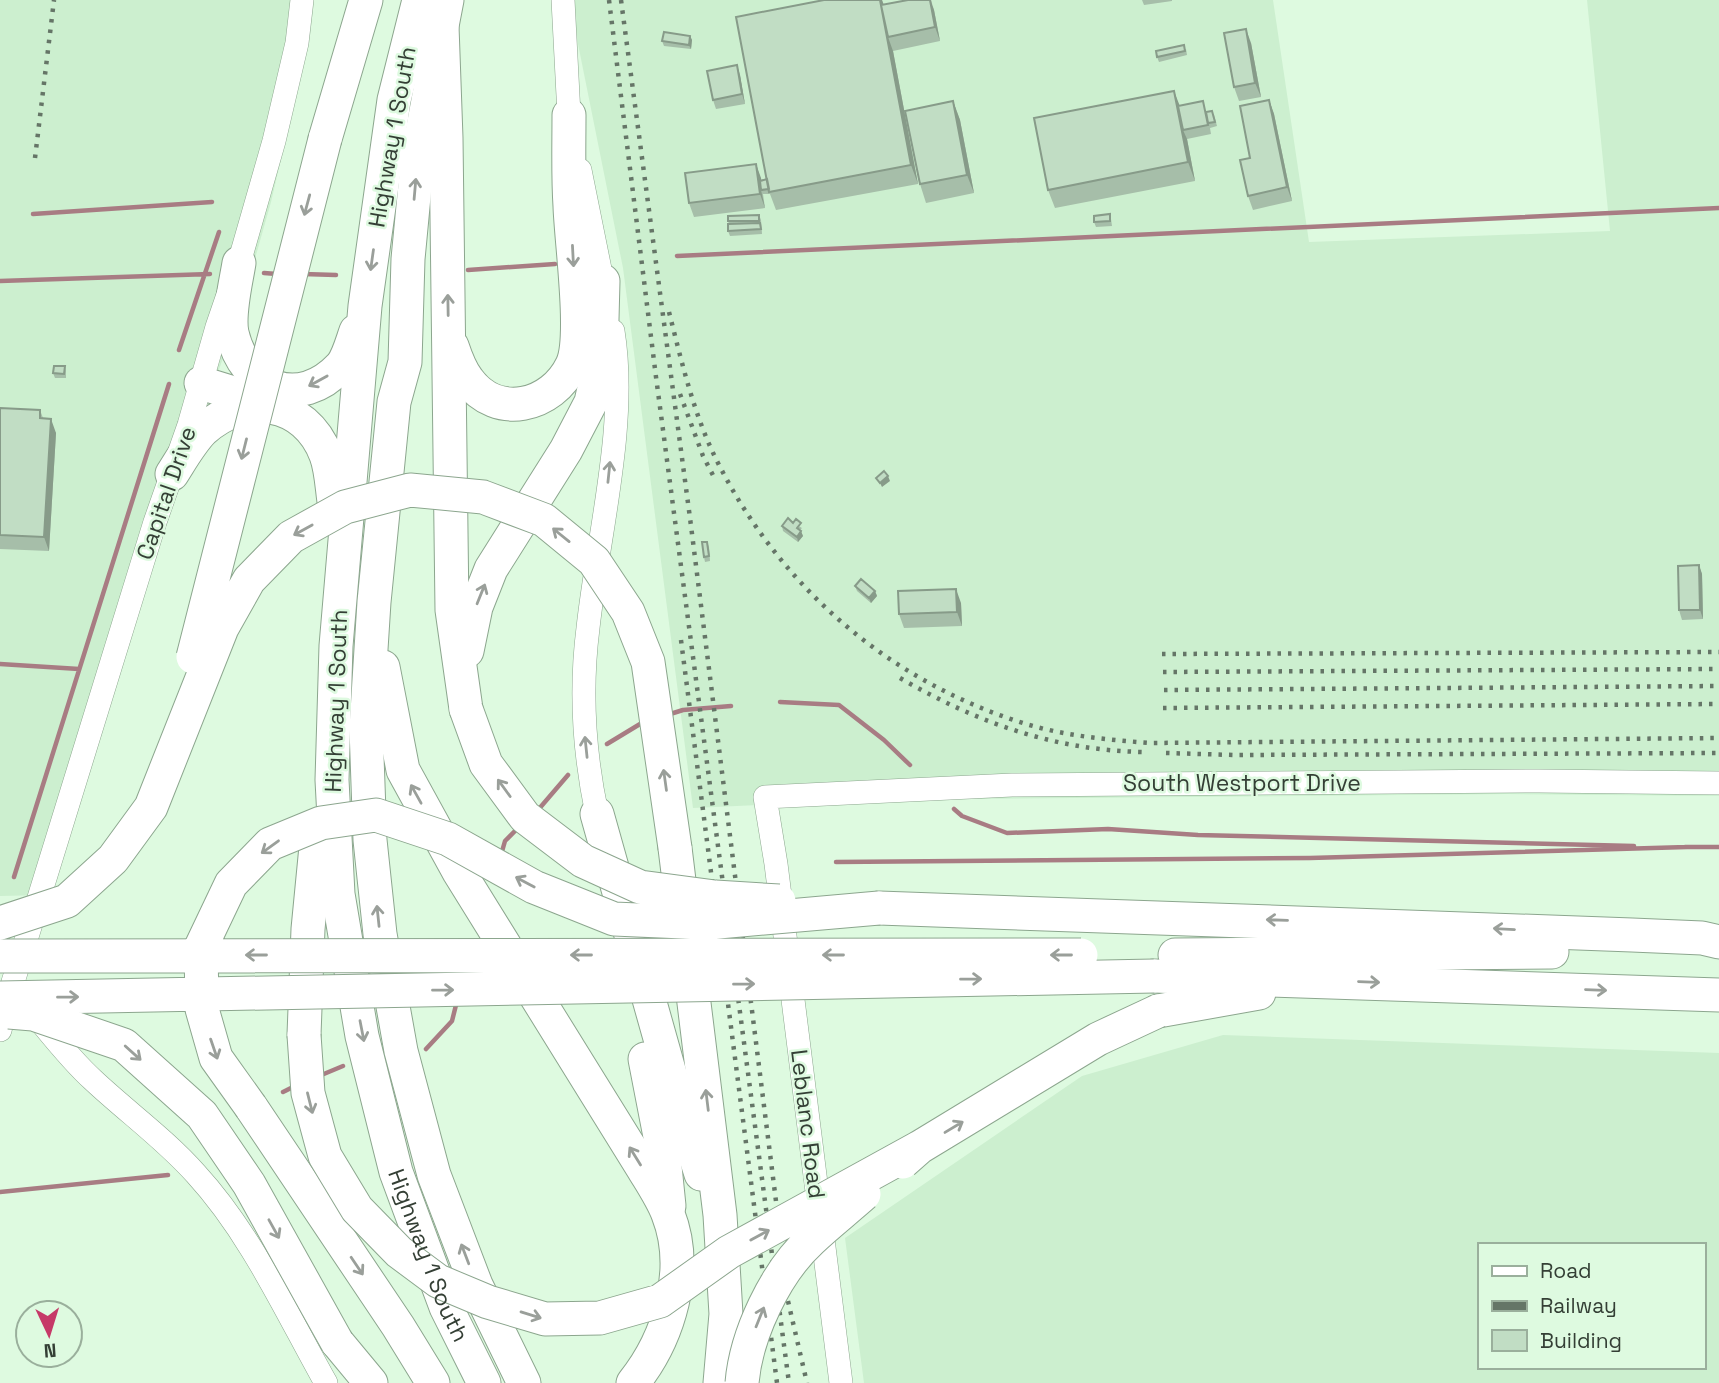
<svg xmlns="http://www.w3.org/2000/svg" width="1719" height="1383" viewBox="0 0 1719 1383" font-family="'Space Grotesk',sans-serif">
<style>
.built{fill:#ccefcf;fill-rule:evenodd}
.lines{fill:none;stroke-linecap:round;stroke-linejoin:round}
.stream{stroke:#a87c83;stroke-width:4.5}
.minor-casing{stroke:#8ca68e;stroke-width:24}
.highway-casing{stroke:#8ca68e;stroke-width:35}
.minor{stroke:#fff;stroke-width:23}
.highway{stroke:#fff;stroke-width:33}
.rail{stroke:#657567;stroke-width:4.5;stroke-dasharray:3.5 7;stroke-linecap:butt}
.highway-bridge-casing{stroke:#8ca68e;stroke-width:35;stroke-linecap:butt}
.highway-bridge{stroke:#fff;stroke-width:33}
.wall{fill:#a6bea9}
.shaded-wall{fill:#879b89}
.building{fill:#c1ddc4;stroke:#879b89;stroke-width:2}
.oneway{stroke:#9a9f9a}
.labels{text-anchor:middle;stroke-width:5;stroke-linejoin:round;paint-order:stroke}
.street-label{font-size:23px;fill:#343f35;stroke:#defae0}
</style>
<rect width="100%" height="100%" fill="#defae0"/>
<path class="built" d="M0,0H312L297,91L271,202L247,287L116,674L47,895L0,896Z
M573,0H1273L1309,242L1610,231L1587,0H1719V796L1507,794L866,800L693,808L623,268L574,24Z
M1223,1035L1719,1053V1383H864L845,1238L1082,1076ZM1479,1245H1703V1367H1479Z"/>
<g class="lines">
<path class="stream" d="M33,214L212,202
M677,256L1719,208
M468,270L555,264
M264,273L277,274
M303,274L336,275
M0,281L210,274
M179,350L219,232
M0,664L79,669
M780,702L839,705L884,740L910,765
M667,715L683,710L731,706
M607,744L645,721
M954,809L962,816L1007,833L1108,829L1198,835L1634,846
M538,810L568,775
M1685,847H1719
M501,855L505,841L518,828
M836,862L1310,858L1687,847
M14,877L169,384
M426,1049L452,1021L457,1001
M319,1076L343,1066
M283,1092L295,1086
M0,1192L168,1175"/>
<g class="minor-casing">
<path id="minor" d="M563,0L569,115L572,129
M580,170L605,294
M597,814C584,753 580,691 588,628C598,535 628,424 613,331
M36,1016C54,1038 72,1061 93,1080C127,1112 165,1139 196,1174C251,1234 286,1312 326,1383
M0,1030L13,982L155,522L189,425L217,327L239,263L274,141L297,43L302,0
M841,1383L776,864L765,797L1012,785L1539,781L1719,783"/>
</g>
<g class="highway-casing">
<g id="highway">
<path id="s1" d="M419,0L394,100L365,306L336,646L332,780L338,894L362,1036L396,1172L446,1307L484,1383"/>
<path d="M447,0L442,26L446,138L452,610L466,709"/>
<path d="M442,26L418,154L408,259L405,362L394,402L374,602L366,728L370,840L380,934L401,1051L434,1175L476,1285L524,1383"/>
<path d="M325,139L366,0"/>
<path d="M239,263C236,282 228,314 232,333C245,389 299,411 341,366C348,358 352,342 356,331"/>
<path d="M452,346C456,358 460,370 468,380C497,420 552,407 572,365C585,338 571,241 570,206C568,176 569,145 569,115"/>
<path d="M201,383L266,403"/>
<path d="M172,474C181,460 191,442 203,430C245,392 305,400 326,455C332,471 332,492 335,508"/>
<path d="M467,651L476,607L491,569L566,450L591,402L601,357L603,281"/>
<path d="M383,667L403,770L459,872L642,1167C651,1182 662,1198 668,1214C690,1270 669,1338 633,1383"/>
<path d="M597,814L674,1088L701,1174"/>
<path d="M675,848L720,1215L726,1314L720,1383"/>
<path d="M879,908C1154,916 1428,926 1702,938L1719,942"/>
<path d="M1175,955L1552,952"/>
<path d="M1154,976L1719,995"/>
<path d="M1158,1011L1259,993"/>
<path d="M304,1035L308,929L318,826"/>
<path d="M645,1059L664,1157L669,1206"/>
<path d="M251,1107L398,1326L433,1383"/>
<path d="M337,1342L371,1383"/>
</g>
</g>
<use href="#minor" class="minor"/>
<use href="#highway" class="highway"/>
<path class="rail" d="M609,0L656,377L789,1383
M621,0L690,518L781,1241
M35,158L54,0
M669,312C682,363 694,416 718,463C782,589 890,682 1026,724C1066,736 1109,740 1151,743L1719,738
M680,394L703,456L716,481
M681,640L777,1383
M1162,654L1719,652
M1163,672L1719,669
M900,678C976,722 1053,750 1142,752
M1164,690L1719,686
M1163,708L1719,704
M1166,753L1234,755L1719,753
M788,1301L807,1383"/>
<g class="highway-bridge-casing">
<path id="highway-bridge" d="M193,657L325,139
M466,709L486,764L525,817L583,861L640,887L715,897L779,901
M0,923L67,901L113,859L151,807L222,628L249,580L291,537L345,507L410,490L483,497L544,520L594,561L628,612L648,662L675,848
M0,956L1081,955
M0,998L1154,976
M9,1012L33,1014L124,1045L202,1115L249,1184L337,1342
M304,1035L308,1093L325,1156L357,1209L399,1252L438,1281L488,1302L545,1319L600,1318L660,1301L729,1252L920,1147
M251,1107L216,1058L202,1009L201,947L231,884L270,844L321,823L376,815L448,839L534,887L614,919L707,923L879,908
M903,1162L920,1147L1098,1039L1158,1011
M742,1383C746,1335 775,1273 811,1240C828,1224 846,1210 864,1194"/>
</g>
<use href="#highway-bridge" class="highway-bridge"/>
</g>
<path class="wall" d="M882,0L883,5L908,0H931L934,10L940,41L893,51L918,184L776,210L770,194H763L765,208L694,217L689,203L756,164L761,180L767,179Z
M1142,0H1172V1L1144,5Z
M690,36L692,40L691,49L664,46L662,41Z
M1251,43L1261,97L1239,101L1234,87Z
M1186,49L1187,55L1159,62L1157,57Z
M740,75L745,104L716,109L713,100Z
M1269,100L1274,114L1292,201L1253,210L1248,196Z
M953,101L960,120L974,193L926,203L920,184Z
M1180,106L1206,112L1214,115L1217,126L1210,128L1211,134L1187,139L1195,181L1055,208L1048,190Z
M759,215L761,220L762,234L730,236L728,231L729,224L728,221Z
M1111,219L1112,226L1096,227L1094,222Z
M65,366L66,371V378H55L53,373Z
M0,408L40,410L43,418L56,433L49,551L0,549Z
M793,523L802,528L800,530L803,536L798,542L783,531L782,526Z
M707,542L709,547L710,561L705,562L704,557Z
M1699,565L1702,574L1703,619L1682,620L1679,610Z
M855,586L875,591L877,596L871,603L857,591Z
M961,603L962,626L904,628L899,614Z"/>
<path class="shaded-wall" d="M880,0H882L885,8L888,37L893,51L918,184L911,165Z
M930,0L934,10L940,41L935,27Z
M1246,29L1251,43L1261,97L1255,83Z
M690,36L692,40L691,49L689,45Z
M737,65L740,75L745,104L742,94Z
M1174,91L1181,109L1183,130L1187,139L1195,181L1188,162Z
M1269,100L1274,114L1292,201L1287,187Z
M953,101L960,120L974,193L967,175Z
M756,164L761,178L763,190H761L765,208L760,194Z
M51,419L56,433L49,551L44,537Z
M888,476L890,481L882,487L880,483Z
M801,531L803,536L798,542L797,537Z
M1699,565L1702,574L1703,619L1700,610Z
M956,589L961,603L962,626L957,612Z
M875,591L877,596L871,603L869,598Z"/>
<path class="building" d="M824,0H880L911,165L769,192L736,17Z
M908,0H930L935,27L888,37L881,5Z
M1246,29L1255,83L1234,87L1224,33Z
M664,32L690,36L689,45L662,41Z
M1184,45L1185,51L1157,57L1156,51Z
M737,65L742,94L713,100L707,71Z
M1174,91L1188,162L1048,190L1034,118Z
M1269,100L1287,187L1248,196L1240,160L1250,158L1240,106Z
M953,101L967,175L920,184L905,111Z
M1203,101L1208,125L1183,130L1178,106Z
M1212,111L1215,122L1208,123L1206,112Z
M756,164L760,194L689,203L685,173Z
M767,179L769,189L761,190L760,181Z
M1110,214V221L1094,222V216Z
M759,215V221H728V216Z
M760,223L761,229L728,231V224Z
M54,366H65L64,374L53,373Z
M0,408L40,410V418L51,419L44,537L0,535Z
M884,471L888,476L880,483L876,478Z
M788,518L793,523L796,519L801,523L797,528L801,531L797,537L782,526Z
M702,542H707L709,556L704,557Z
M1699,565L1700,610H1679L1678,566Z
M861,579L875,591L869,598L855,586Z
M956,589L957,612L899,614L898,591Z"/>
<defs><path id="oneway-shaft" d="M-6 0H5M1.5-3L5.5 0L1.5 3" fill="none" stroke-width="1.6" stroke-linecap="round" stroke-linejoin="round" transform="scale(1.75)"/></defs>
<g class="oneway">
<use href="#oneway-shaft" transform="translate(415 189) rotate(-85)"/>
<use href="#oneway-shaft" transform="translate(307 205) rotate(105)"/>
<use href="#oneway-shaft" transform="translate(573 256) rotate(87)"/>
<use href="#oneway-shaft" transform="translate(372 260) rotate(98)"/>
<use href="#oneway-shaft" transform="translate(448 305) rotate(-91)"/>
<use href="#oneway-shaft" transform="translate(318 381) rotate(151)"/>
<use href="#oneway-shaft" transform="translate(244 449) rotate(104)"/>
<use href="#oneway-shaft" transform="translate(609 472) rotate(-84)"/>
<use href="#oneway-shaft" transform="translate(303 530) rotate(151)"/>
<use href="#oneway-shaft" transform="translate(561 535) rotate(-141)"/>
<use href="#oneway-shaft" transform="translate(481 594) rotate(-68)"/>
<use href="#oneway-shaft" transform="translate(586 747) rotate(-96)"/>
<use href="#oneway-shaft" transform="translate(665 780) rotate(-98)"/>
<use href="#oneway-shaft" transform="translate(504 788) rotate(-126)"/>
<use href="#oneway-shaft" transform="translate(416 794) rotate(-119)"/>
<use href="#oneway-shaft" transform="translate(270 847) rotate(144)"/>
<use href="#oneway-shaft" transform="translate(525 882) rotate(-152)"/>
<use href="#oneway-shaft" transform="translate(378 916) rotate(-96)"/>
<use href="#oneway-shaft" transform="translate(1277 920) rotate(-178)"/>
<use href="#oneway-shaft" transform="translate(1504 929) rotate(-177)"/>
<use href="#oneway-shaft" transform="translate(256 955) rotate(180)"/>
<use href="#oneway-shaft" transform="translate(581 955) rotate(180)"/>
<use href="#oneway-shaft" transform="translate(833 955) rotate(180)"/>
<use href="#oneway-shaft" transform="translate(1061 955) rotate(180)"/>
<use href="#oneway-shaft" transform="translate(971 979) rotate(-1)"/>
<use href="#oneway-shaft" transform="translate(1369 982) rotate(2)"/>
<use href="#oneway-shaft" transform="translate(744 984) rotate(-1)"/>
<use href="#oneway-shaft" transform="translate(443 990) rotate(-1)"/>
<use href="#oneway-shaft" transform="translate(1596 990) rotate(2)"/>
<use href="#oneway-shaft" transform="translate(68 997) rotate(-1)"/>
<use href="#oneway-shaft" transform="translate(362 1031) rotate(79)"/>
<use href="#oneway-shaft" transform="translate(214 1049) rotate(71)"/>
<use href="#oneway-shaft" transform="translate(133 1053) rotate(42)"/>
<use href="#oneway-shaft" transform="translate(707 1100) rotate(-97)"/>
<use href="#oneway-shaft" transform="translate(310 1103) rotate(76)"/>
<use href="#oneway-shaft" transform="translate(954 1127) rotate(-31)"/>
<use href="#oneway-shaft" transform="translate(635 1156) rotate(-122)"/>
<use href="#oneway-shaft" transform="translate(274 1229) rotate(61)"/>
<use href="#oneway-shaft" transform="translate(760 1235) rotate(-29)"/>
<use href="#oneway-shaft" transform="translate(465 1254) rotate(-111)"/>
<use href="#oneway-shaft" transform="translate(357 1266) rotate(56)"/>
<use href="#oneway-shaft" transform="translate(531 1315) rotate(17)"/>
<use href="#oneway-shaft" transform="translate(760 1317) rotate(-68)"/>
</g>
<g class="labels">
<g class="street-label">
<text transform="translate(392 137) rotate(-80)" y="8">Highway 1 South</text>
<text transform="translate(166 493) rotate(-71)" y="8">Capital Drive</text>
<text transform="translate(336 701) rotate(-88)" y="8">Highway 1 South</text>
<text x="1242" y="791">South Westport Drive</text>
<text transform="translate(808 1124) rotate(83)" y="8">Leblanc Road</text>
<text dy="8" stroke="none"><textPath href="#s1" startOffset="1274">Highway 1 South</textPath></text>
</g>
</g>
<rect x="1478" y="1243" width="228" height="126" fill="#defae0" stroke="#9aaf9c" stroke-width="2"/>
<rect x="1492" y="1266" width="35" height="10" fill="#ffffff" stroke="#9aaf9c" stroke-width="2"/>
<text x="1540" y="1278" font-size="21" fill="#343f35">Road</text>
<rect x="1492" y="1301" width="35" height="10" fill="#657567" stroke="#9aaf9c" stroke-width="2"/>
<text x="1540" y="1313" font-size="21" fill="#343f35">Railway</text>
<rect x="1492" y="1330" width="35" height="21" fill="#c1ddc4" stroke="#9aaf9c" stroke-width="2"/>
<text x="1540" y="1348" font-size="21" fill="#343f35">Building</text>
<g transform="translate(49 1334) rotate(176)"><circle r="33" fill="#defae0" stroke="#9aaf9c" stroke-width="2"/>
<path d="M0-5L12 26L0 18L-12 26Z" fill="#c63968"/>
<text y="-10" font-size="19" font-weight="bold" text-anchor="middle" fill="#343f35">N</text>
</g>
</svg>
